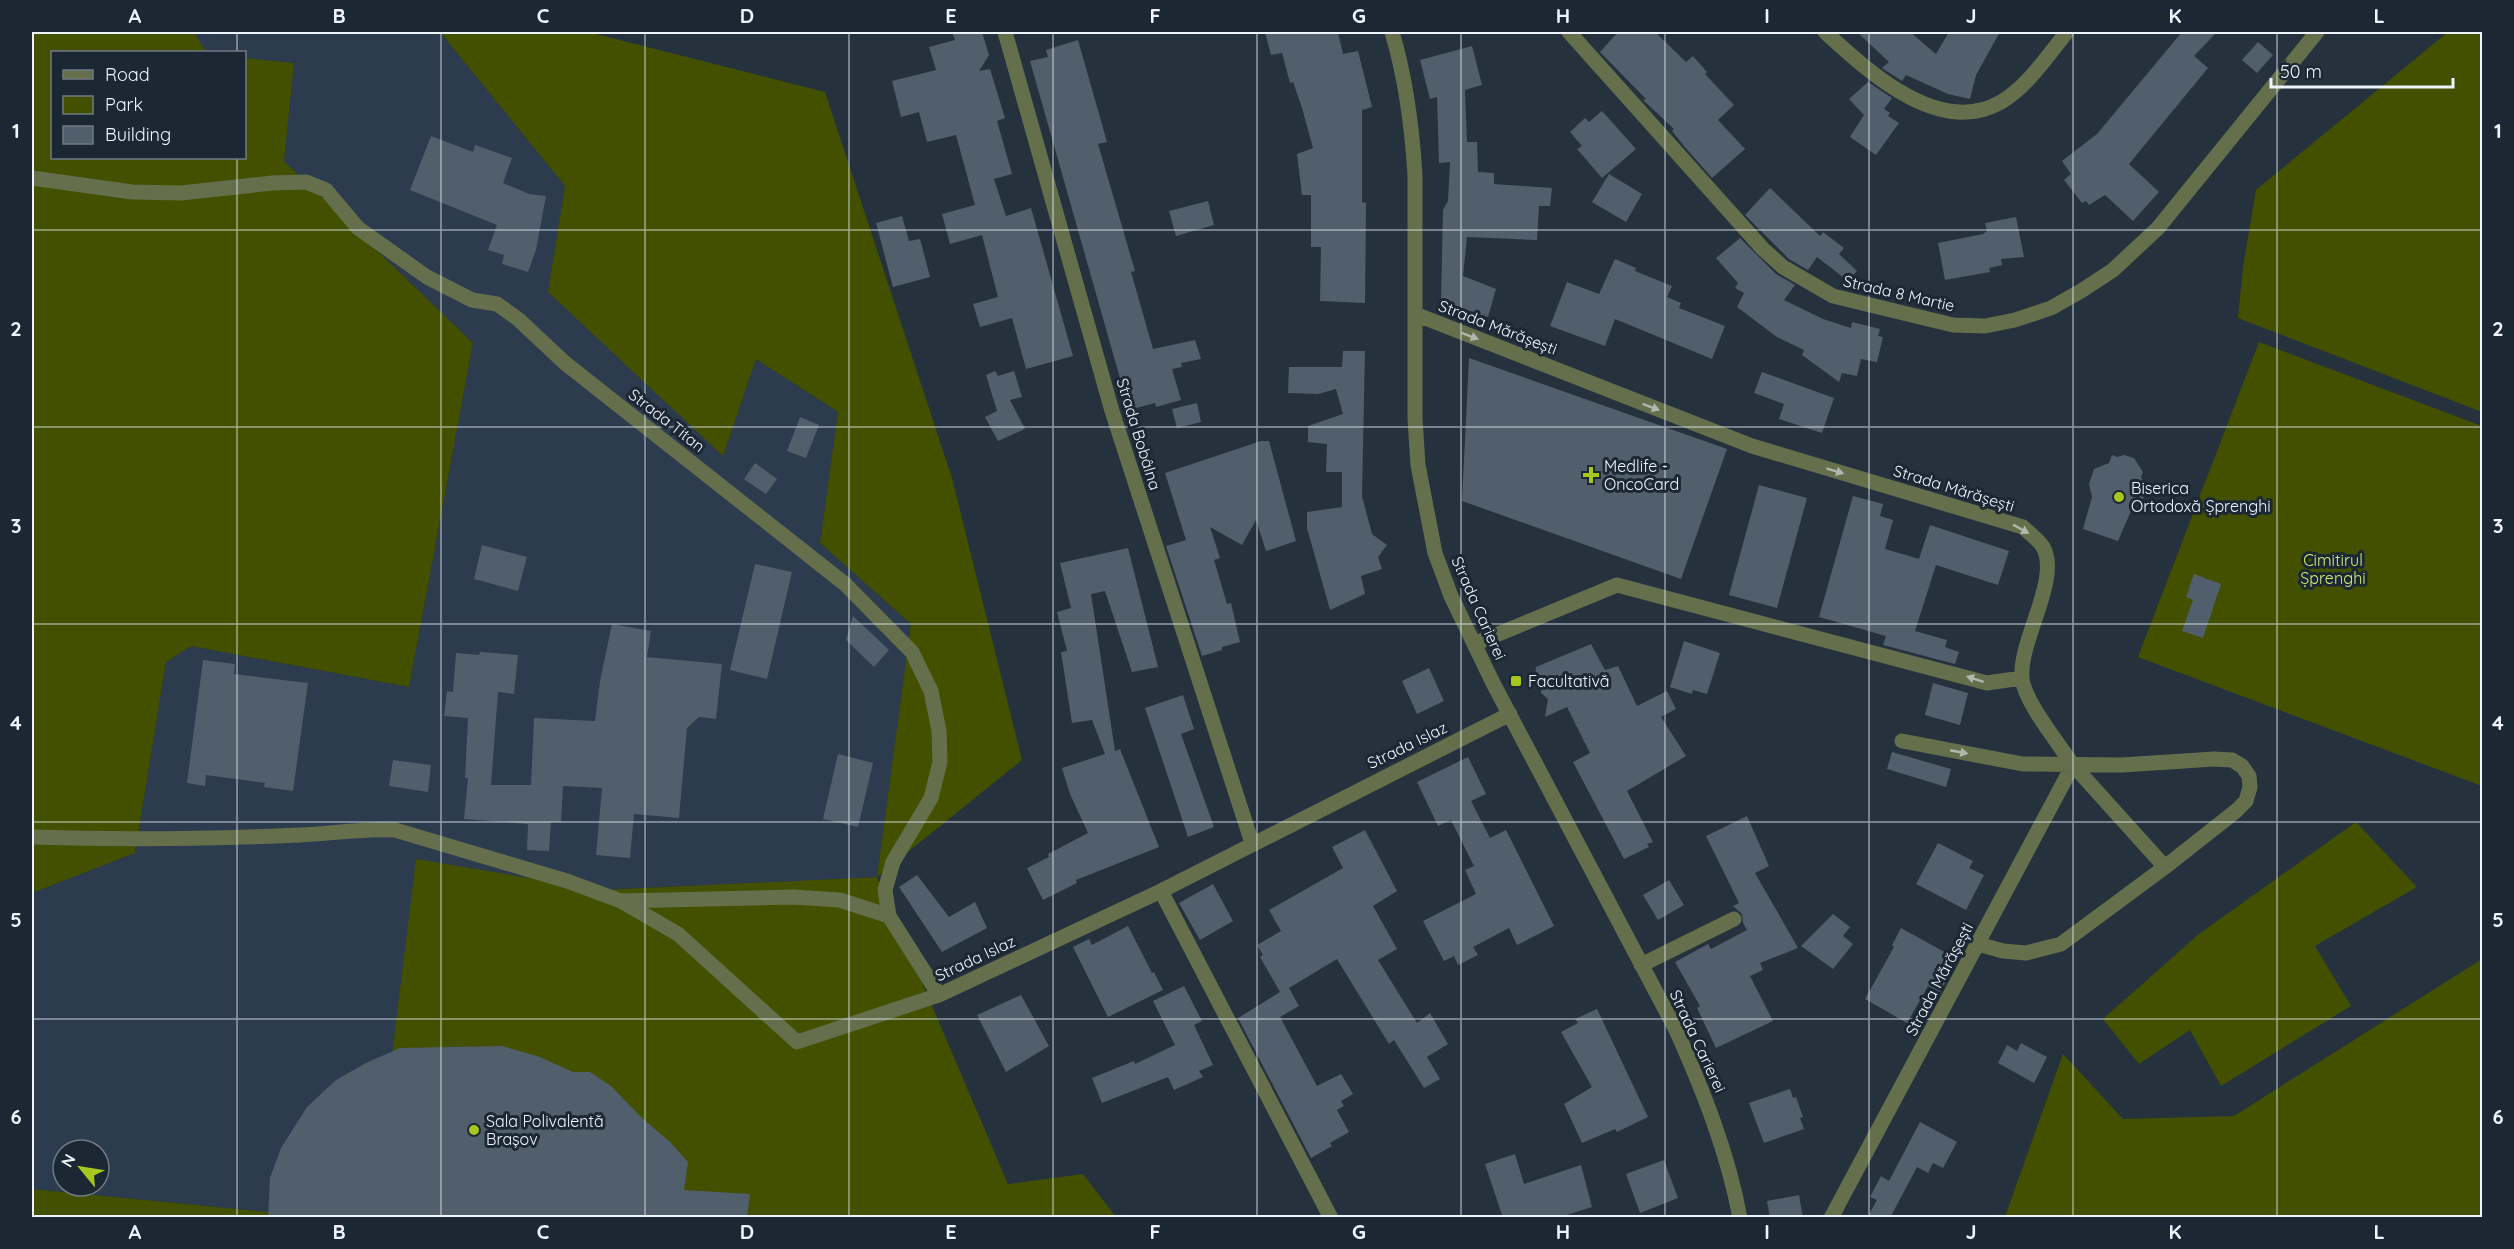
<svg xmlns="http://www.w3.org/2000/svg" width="2514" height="1249" viewBox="0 0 2514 1249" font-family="Quicksand,sans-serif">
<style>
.built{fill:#2c3b4d;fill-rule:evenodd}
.green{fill:#425000}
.building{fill:#515e6c}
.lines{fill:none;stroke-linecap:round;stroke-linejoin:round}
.minor{stroke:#656f4c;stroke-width:15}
.oneway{fill:#b0b8ad}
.grid{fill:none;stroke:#edf4fd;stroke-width:1.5;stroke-opacity:0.55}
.poi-dot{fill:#a7c71e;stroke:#1c2734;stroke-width:2}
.labels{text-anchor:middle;stroke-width:6;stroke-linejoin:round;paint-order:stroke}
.street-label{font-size:16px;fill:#edf4fd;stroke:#1c2734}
.poi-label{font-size:16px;fill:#edf4fd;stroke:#1c2734;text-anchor:start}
.park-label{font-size:16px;fill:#ceeb74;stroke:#1c2734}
.neatline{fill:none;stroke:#edf4fd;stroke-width:2}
.grid-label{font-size:20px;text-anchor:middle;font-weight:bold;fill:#edf4fd}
</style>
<rect width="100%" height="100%" fill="#26313e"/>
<path class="built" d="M194,32H440L565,186L549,292L723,455L756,359L838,412L820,543L911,624L877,877L600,890L372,1217H320L32,1189V893L135,853L166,662L191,646L409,687L473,343L284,161L294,63L245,58L244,52H206ZM63,1150H99V1186H63Z"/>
<path class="green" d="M32,32H194L206,52H52V158H244L245,58L294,63L284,161L473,343L409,687L191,646L166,662L135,853L32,893Z
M440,32H588L825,92L952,478L1022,760L877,877L1008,1184L1083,1174L1116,1217L372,1218L416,859L600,890L877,877L911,624L820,543L838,412L756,359L723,456L548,292L565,186Z
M2448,32H2482V412L2238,318L2243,267L2256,190Z
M2259,342L2482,426V786L2138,657Z
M2356,822L2417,887L2315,946L2351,1006L2221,1086L2190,1030L2139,1064L2103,1019L2199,934Z
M2482,959V1217H2005L2063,1054L2123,1119L2234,1116Z
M32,1189L320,1217H32Z"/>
<path class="building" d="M952,32H982L989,55L979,71L990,69L1005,118L997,121L1012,174L994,179L1006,216L1031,208L1073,356L1026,369L1012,318L980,327L973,304L998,297L982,235L950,244L942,214L975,205L956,135L927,142L919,112L901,117L892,81L936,70L929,47L955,40Z
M1265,32H1338L1343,54L1358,51L1372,107L1362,110V202L1366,203L1365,303L1320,301L1321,247H1311V195H1302L1297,154L1313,148L1302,108L1293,82L1290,83L1282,53L1271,55Z
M1618,32H1655L1686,62L1693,56L1707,72L1705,74L1734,105L1718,120L1745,149L1712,178L1684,146L1672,131L1674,129L1643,100L1646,99L1600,52Z
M1857,32H1910L1936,54L1949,32H2000L1976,75L1970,99L1948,94L1906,75L1902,81L1882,68L1889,62Z
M2182,32H2217L2194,56L2208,68L2129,164L2159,192L2133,221L2105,195L2089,205L2086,201L2082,203L2064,180L2071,174L2062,161L2097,134Z
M1078,40L1107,142L1098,144L1135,271L1131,272L1153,349L1195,340L1201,359L1181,363L1182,367L1172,369L1181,400L1156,407L1155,403L1129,410L1030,61L1048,57L1046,50Z
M2258,42L2273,55L2257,73L2242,60Z
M1472,46L1482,85L1465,90L1467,142H1477L1478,172L1494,173V184L1552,188L1550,206H1539L1537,240L1467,237L1463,276L1496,289L1488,317L1441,301L1443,210L1448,201L1450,162L1439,163L1437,97L1430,99L1420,60Z
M1868,82L1892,98L1884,109L1890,113L1888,116L1899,123L1876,155L1850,137L1864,115L1849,99Z
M1602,111L1636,149L1602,178L1577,149L1582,146L1570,132L1585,118L1589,122Z
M431,136L473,152L475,145L512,158L503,183L529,194L546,196L536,250L528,272L502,264L504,255L488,250L497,225L410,190Z
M1609,174L1642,194L1626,222L1592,202Z
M1770,188L1820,236L1823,232L1844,248L1839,254L1857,271L1848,281L1817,257L1808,270L1789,259L1745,215Z
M1208,201L1214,225L1176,236L1169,211Z
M902,216L909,241L920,239L930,277L893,287L876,223Z
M2016,217L2024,257L2001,259L2002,265L1989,268L1990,272L1945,280L1938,243L1983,234L1987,231L1985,223Z
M1740,238L1776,274L1795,285L1784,300L1823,319L1851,328L1852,322L1880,329L1878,336L1883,337L1877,362L1861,359L1857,376L1842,373L1839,382L1802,355L1804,350L1777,337L1737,307L1744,293L1735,288L1738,283L1716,258Z
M1615,259L1636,268L1635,271L1672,286L1667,297L1681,303L1679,308L1725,326L1712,359L1615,319L1605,346L1550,326L1567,282L1599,294Z
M1343,351H1365L1362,496L1372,534L1387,545L1378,557L1382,569L1361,576L1365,594L1330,610L1307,528V512L1342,507V472H1326L1327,444L1308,442V426L1343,414L1336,389L1318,394L1288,393L1289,367H1342Z
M1469,358L1727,449L1681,579L1462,501Z
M995,371L998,376L1014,371L1022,397L1010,400L1025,429L998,441L985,417L997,411L986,375Z
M1762,372L1834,398L1822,433L1779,419L1784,404L1754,393Z
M1197,403L1201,422L1177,428L1172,409Z
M800,417L819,425L806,458L787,451Z
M1261,441H1269L1296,541L1266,551L1256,520L1242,545L1210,527L1220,558L1214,560L1227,604L1231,603L1240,642L1222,647V650L1202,656L1166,546L1186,540L1165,473Z
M2112,455L2117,457L2124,455L2134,458L2143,472L2141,477L2146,489L2143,499L2134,504L2118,541L2083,529L2092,497L2089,484L2094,469L2109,463Z
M755,463L777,479L766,494L744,479Z
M1759,485L1807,498L1777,608L1729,595Z
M1853,496L1883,504L1880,516L1893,520L1885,549L1923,560L1919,559L1930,525L2009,551L1998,585L1936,565L1915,631L1947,640L1945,647L1959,652L1955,664L1883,645L1886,636L1819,617Z
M482,545L527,557L518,591L474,579Z
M1128,548L1158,667L1132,672L1105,591L1091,594L1115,751L1120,749L1159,847L1076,880L1077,883L1043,900L1027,868L1049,857L1048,854L1088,833L1070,794L1062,768L1105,754L1092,720L1072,723L1061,652L1067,651L1057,612L1071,608L1060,563Z
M755,564L792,572L767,679L730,670Z
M2194,574L2221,584L2203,638L2182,631L2193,600L2186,597Z
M853,616L889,650L874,667L846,640Z
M612,624L651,631L647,657L722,664L716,719L699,717L687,728L679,818L634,814L630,858L596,855L602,788L563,786L561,822H551L549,851L527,850L528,824L464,819L468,778H465L468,718L444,716L447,691L453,692L456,653L479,655L480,652L518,655L514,694L498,692L491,785H531L534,718L595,721L600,681Z
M1684,641L1720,653L1707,694L1693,690L1692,694L1670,687Z
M1591,644L1605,670L1618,666L1637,706L1667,691L1676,709L1661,717L1686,756L1627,791L1653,842L1647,844L1649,847L1624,859L1573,762L1590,753L1567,707L1545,717L1548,699L1541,693V687L1535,679L1536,667Z
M203,660L235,664L234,674L308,683L293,791L264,787L265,783L206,775L205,786L187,783Z
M1429,668L1444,701L1417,714L1402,681Z
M1933,683L1968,693L1960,725L1925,715Z
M1183,695L1194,729L1181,734L1214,827L1188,837L1145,708Z
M1892,752L1951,769L1946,787L1887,769Z
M838,754L873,763L858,827L823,819Z
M1468,757L1486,794L1471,801L1490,838L1506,830L1554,926L1517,945L1509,928L1473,947L1478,955L1458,965L1454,956L1444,961L1423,921L1476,894L1465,870L1474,866L1451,820L1438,826L1417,782Z
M393,760L431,765L428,792L389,786Z
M1747,816L1769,866L1755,873L1798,948L1760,963L1763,970L1750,976L1773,1021L1716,1048L1697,1008L1700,1006L1675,962L1708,944L1711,949L1747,930L1743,923L1742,914L1733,906L1739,903L1706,836Z
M1365,830L1397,891L1373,906L1397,949L1378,960L1417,1023L1430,1013L1448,1044L1427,1057L1440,1079L1424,1088L1394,1040L1389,1044L1337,959L1289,988L1299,1006L1280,1017L1317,1086L1341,1074L1353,1094L1341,1101L1344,1106L1337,1110L1349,1132L1330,1143L1332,1146L1311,1158L1238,1018L1280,992L1260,957L1263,955L1257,945L1281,931L1269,910L1343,868L1332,847Z
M1938,843L1973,861L1969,868L1984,875L1966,910L1916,884Z
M917,875L949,917L975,902L987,928L942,952L899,887Z
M1669,880L1684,905L1658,920L1643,895Z
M1213,884L1233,921L1200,940L1179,903Z
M1833,914L1850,927L1843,936L1853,944L1833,969L1801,946Z
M1128,926L1152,973L1154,972L1163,990L1108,1017L1073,947L1089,939L1092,945Z
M1901,928L1948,954L1941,967L1951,972L1940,992L1928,986L1907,1023L1865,999L1894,947L1892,945Z
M1184,986L1202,1021L1194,1025L1213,1065L1199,1071L1203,1077L1174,1090L1168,1077L1102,1103L1092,1078L1134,1061L1135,1064L1175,1045L1153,1001Z
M1021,995L1049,1046L1006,1072L977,1015Z
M1597,1009L1648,1117L1617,1132L1615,1129L1582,1143L1564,1104L1592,1087L1561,1032L1578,1023L1575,1019Z
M2021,1043L2047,1057L2034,1083L1998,1063L2007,1045L2017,1051Z
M502,1046L540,1057L573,1072H590L611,1086L642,1118L670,1142L688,1162L684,1190L750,1194L747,1218H268L270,1178L281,1148L307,1107L336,1080L366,1063L400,1048Z
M1790,1089L1793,1098L1796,1097L1803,1117L1800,1118L1804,1129L1764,1143L1749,1103Z
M1920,1122L1957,1142L1943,1168L1933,1163L1928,1173L1917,1167L1890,1218H1867L1877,1200L1870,1197L1881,1176L1889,1181Z
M1515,1154L1524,1184L1581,1165L1592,1207L1557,1218H1503L1485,1164Z
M1664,1160L1678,1198L1640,1213L1626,1174Z
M1799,1195L1803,1218H1770L1767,1201Z"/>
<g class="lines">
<path class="minor" d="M1005,32L1112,411L1252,843
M1392,32C1406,79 1412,126 1415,175V419L1418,465L1435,553L1451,596L1493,683L1676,1030C1703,1090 1728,1153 1740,1218
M1569,32L1763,249L1783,267L1833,296L1953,325L1985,326L2015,320L2051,308L2081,291L2113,270L2158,228L2317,32
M1825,32C1868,71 1939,138 2001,102C2028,86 2048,55 2067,32
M32,178L132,192L181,193L273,183L306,182L326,190L358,228L427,277L472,300L497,304L518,319L565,363L845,584L912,652L931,691L939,731L940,762L931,798L893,862L885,890L889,916L939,995
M1415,314L1752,446L2023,527C2029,533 2039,540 2043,547C2061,578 2019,641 2022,677C2023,700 2059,744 2073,765L1831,1218
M1474,644L1617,585L1987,683L2022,678
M1902,741L2023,764L2122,765L2214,759L2232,760L2242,766L2249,776L2250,787L2246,801L2236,811L2165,867L2061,944L2026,953L2003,951L1978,944
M2073,765L2165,867
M32,837C120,840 210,839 299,835C331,834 362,828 395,830L567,881L621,901L678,934L797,1042L939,995L1161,891L1510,714
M1161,891L1331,1218
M621,901L792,897L840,900L889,916
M1641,965L1734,919"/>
</g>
<defs><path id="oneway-solid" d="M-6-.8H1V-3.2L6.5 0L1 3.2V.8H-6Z" transform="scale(1.5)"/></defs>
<g class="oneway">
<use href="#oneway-solid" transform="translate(1470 336) rotate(21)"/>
<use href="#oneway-solid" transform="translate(1651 407) rotate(21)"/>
<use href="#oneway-solid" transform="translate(1835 471) rotate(17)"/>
<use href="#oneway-solid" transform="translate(2021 529) rotate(29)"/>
<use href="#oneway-solid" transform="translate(1975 679) rotate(-162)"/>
<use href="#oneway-solid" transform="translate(1959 752) rotate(11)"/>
</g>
<path class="grid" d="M237,32V52M441,32V1218M645,32V1218M849,32V1218M1053,32V1218M1257,32V1218M1461,32V1218M1665,32V1218M1869,32V1218M2073,32V1218M2277,32V1218M237,158V1218M32,230H2482M32,427H2482M32,624H2482M32,822H2482M32,1019H2482"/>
<g class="poi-dot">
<path d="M1588 466h6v6h6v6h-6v6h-6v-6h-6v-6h6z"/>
<circle cx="2119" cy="497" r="6"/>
<rect x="1510" y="675" width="12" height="12" rx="3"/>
<circle cx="474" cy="1130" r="6"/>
</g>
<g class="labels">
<g class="street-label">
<text transform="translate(1899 293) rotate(13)" y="6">Strada 8 Martie</text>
<text transform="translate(1498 327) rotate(21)" y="6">Strada Mărășești</text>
<text transform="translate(667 420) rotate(38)" y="6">Strada Titan</text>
<text transform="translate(1139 434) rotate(73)" y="6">Strada Bobâlna</text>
<text transform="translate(1954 488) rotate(17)" y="6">Strada Mărășești</text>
<text transform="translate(1479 608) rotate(66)" y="6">Strada Carierei</text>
<text transform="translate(1407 745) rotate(-26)" y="6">Strada Islaz</text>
<text transform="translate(975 958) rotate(-25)" y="6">Strada Islaz</text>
<text transform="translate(1939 979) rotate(-62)" y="6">Strada Mărășești</text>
<text transform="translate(1698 1041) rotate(65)" y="6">Strada Carierei</text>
</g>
<g class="poi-label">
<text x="1604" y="472">Medlife -<tspan x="1604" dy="18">OncoCard</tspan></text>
<text x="2131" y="494">Biserica<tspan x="2131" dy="18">Ortodoxă Șprenghi</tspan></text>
<text x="1528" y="687">Facultativă</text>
<text x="486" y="1127">Sala Polivalentă<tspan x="486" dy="18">Brașov</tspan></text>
</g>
<g class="park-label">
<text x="2333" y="566">Cimitirul<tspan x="2333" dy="18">Șprenghi</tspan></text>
</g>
</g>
<rect width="2514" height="1249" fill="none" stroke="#1c2734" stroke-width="66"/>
<rect x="51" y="51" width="195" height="108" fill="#1c2734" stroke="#707984" stroke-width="1.5"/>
<rect x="63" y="70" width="30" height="9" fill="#656f4c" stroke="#707984" stroke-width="1.5"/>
<text x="105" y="81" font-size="18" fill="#edf4fd">Road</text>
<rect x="63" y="96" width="30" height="18" fill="#425000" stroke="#707984" stroke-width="1.5"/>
<text x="105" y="111" font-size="18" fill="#edf4fd">Park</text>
<rect x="63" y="126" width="30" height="18" fill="#515e6c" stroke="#707984" stroke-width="1.5"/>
<text x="105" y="141" font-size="18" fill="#edf4fd">Building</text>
<g transform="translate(81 1168) rotate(300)"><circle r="28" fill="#1c2734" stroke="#707984" stroke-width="1.5"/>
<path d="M0-4.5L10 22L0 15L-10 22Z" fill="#a7c71e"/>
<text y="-9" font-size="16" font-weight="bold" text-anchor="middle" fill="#edf4fd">N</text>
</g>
<path d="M2271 78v9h182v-9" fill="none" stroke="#edf4fd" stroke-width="3"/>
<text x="2280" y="78" font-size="18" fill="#edf4fd" stroke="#1c2734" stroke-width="4.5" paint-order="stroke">50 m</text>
<rect x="33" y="33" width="2448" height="1183" class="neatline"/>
<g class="grid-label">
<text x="135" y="23">A</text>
<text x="339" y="23">B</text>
<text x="543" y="23">C</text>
<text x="747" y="23">D</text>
<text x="951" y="23">E</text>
<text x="1155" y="23">F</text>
<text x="1359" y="23">G</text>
<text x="1563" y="23">H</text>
<text x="1767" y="23">I</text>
<text x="1971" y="23">J</text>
<text x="2175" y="23">K</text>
<text x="2379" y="23">L</text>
<text x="16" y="138">1</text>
<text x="2498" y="138">1</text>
<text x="16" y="336">2</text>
<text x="2498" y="336">2</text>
<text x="16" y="533">3</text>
<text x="2498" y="533">3</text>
<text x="16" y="730">4</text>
<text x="2498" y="730">4</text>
<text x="16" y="927">5</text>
<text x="2498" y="927">5</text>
<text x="16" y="1124">6</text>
<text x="2498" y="1124">6</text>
<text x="135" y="1239">A</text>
<text x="339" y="1239">B</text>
<text x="543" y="1239">C</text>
<text x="747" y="1239">D</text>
<text x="951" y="1239">E</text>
<text x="1155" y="1239">F</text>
<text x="1359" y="1239">G</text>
<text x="1563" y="1239">H</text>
<text x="1767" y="1239">I</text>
<text x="1971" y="1239">J</text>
<text x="2175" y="1239">K</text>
<text x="2379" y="1239">L</text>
</g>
</svg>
